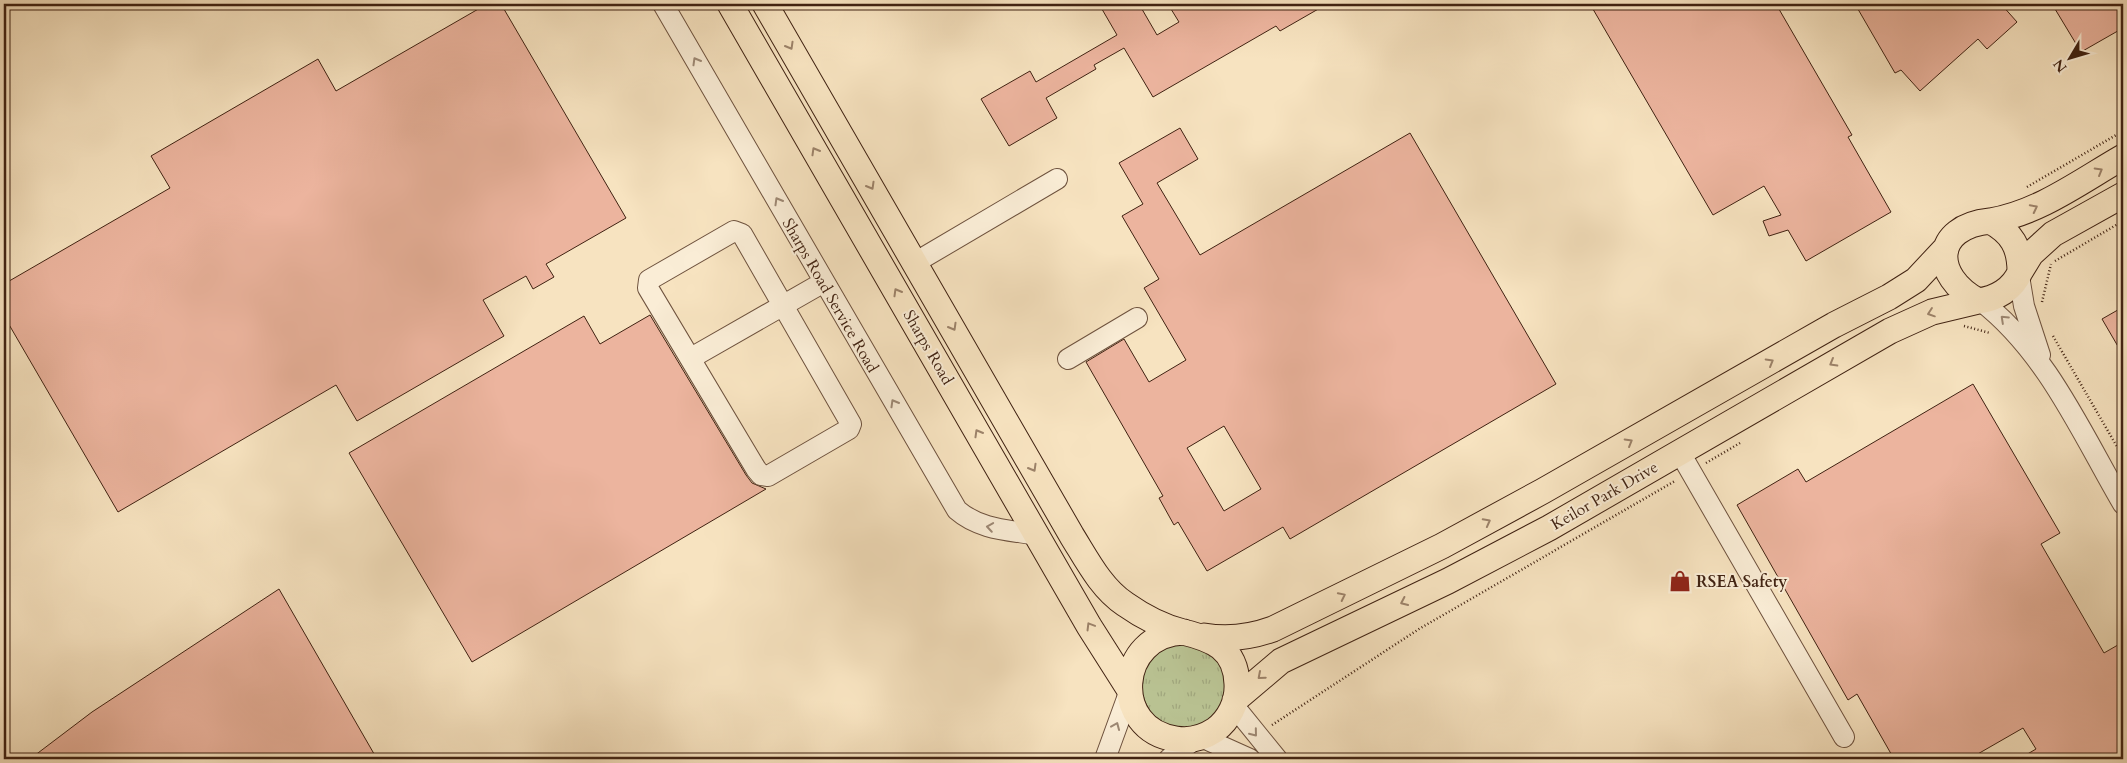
<svg xmlns="http://www.w3.org/2000/svg" width="2127" height="763" viewBox="0 0 2127 763" font-family="Cardo,serif">
<style>
.grass{fill:url(#grass-tufts);stroke:#7d7353}
.building{fill:#ecb49e;stroke:#402212;fill-rule:evenodd}
.lines{fill:none;stroke-linecap:round;stroke-linejoin:round}
.minor-casing{stroke:#6e523e;stroke-width:22}
.major-casing{stroke:#402212;stroke-width:27}
.path{stroke:#402212;stroke-width:2.5;stroke-dasharray:1 2.5;stroke-linecap:butt}
.minor{stroke:#faedd6;stroke-width:20}
.major{stroke:#f7e3c0;stroke-width:25}
.oneway{stroke:#9c8269}
.oneway2{stroke:#9d8874}
.labels{text-anchor:middle;stroke-width:4;stroke-linejoin:round;paint-order:stroke}
.street-label{font-size:16px;fill:#402212;stroke:#faedd6}
.poi-label{font-size:16px;font-weight:bold;fill:#402212;stroke:#faedd6;text-anchor:start}
</style>
<defs>
<pattern id="grass-tufts" width="24" height="20" patternUnits="userSpaceOnUse" patternTransform="scale(1.25)"><rect width="24" height="20" fill="#bac494"/><path d="M3 7l-1-3M5 7V3M7 7l1-3M15 17l-1-3M17 17v-4M19 17l1-3" fill="none" stroke="#a1a87f"/></pattern>
</defs>
<rect width="100%" height="100%" fill="#f7e3c0"/>
<filter id="stains"><feTurbulence type="fractalNoise" baseFrequency=".004" numOctaves="4"/><feColorMatrix values="0 0 0 0 .2 0 0 0 0 .09 0 0 0 0 .02 0 0 0 .5 -.17"/></filter>
<radialGradient id="worn" r=".72"><stop offset=".6" stop-color="#630" stop-opacity="0"/><stop offset="1" stop-color="#630" stop-opacity=".3"/></radialGradient>
<path class="grass" d="M1142 686a42 42 0 1 1 84 0a42 42 0 1 1-84 0Z"/>
<path class="building" d="M487,4H501L626,218L546,264L554,277L533,289L526,276L483,300L504,336L357,421L336,385L118,512L4,316V284L170,188L151,156L318,59L336,91Z
M1099,4H1139L1157,35L1179,22L1171,9L1179,4H1327L1280,31L1276,26L1153,97L1124,48L1094,65L1096,69L1046,98L1057,118L1009,146L981,99L1030,71L1036,82L1117,35Z
M1590,4H1776L1852,135L1848,137L1891,212L1806,261L1788,230L1769,236L1763,221L1781,215L1764,186L1713,215Z
M1855,4H2001L2017,22L1987,49L1978,39L1920,91L1901,70L1895,73Z
M2052,4H2123V28L2081,52Z
M1180,128L1198,159L1157,183L1200,255L1410,133L1556,384L1290,539L1283,527L1207,571L1178,522L1174,525L1159,498L1163,496L1086,362L1124,339L1149,382L1186,360L1144,288L1159,279L1122,216L1143,204L1119,163ZM1224,426L1261,489L1224,511L1187,448Z
M2123,307V355L2102,319Z
M650,315L746,475L752,483L766,489L472,662L349,453L584,316L600,344Z
M1973,384L2060,533L2041,544L2104,653L2123,642V759H2019L2036,749L2023,728L1969,759H1894L1857,694L1848,700L1737,505L1798,469L1806,482Z
M279,589L377,759H30L92,712Z"/>
<g class="lines">
<g class="minor-casing">
<path id="minor" d="M663,4L957,510C980,530 1009,530 1038,535
M734,231L742,234L851,424L849,429L768,476L761,475L756,469L648,288L649,280Z
M916,262L1057,179
M2019,276L2024,306L2040,355
M1981,301C2047,352 2082,434 2123,504
M691,358L824,282
M1068,359L1137,318
M1679,451L1844,737
M1234,706L1277,759
M1201,737L1250,759
M1105,759L1129,693
M1169,759L1195,739"/>
</g>
<g class="major-casing">
<path id="major" d="M730,4L1089,626L1129,689
M765,4L1072,536C1087,560 1101,588 1125,604C1142,616 1163,627 1183,632C1212,639 1236,648 1237,684C1238,702 1229,720 1215,730C1203,738 1189,741 1176,739C1110,730 1116,634 1184,632
M1990,221C2012,233 2020,247 2020,272C2013,289 1996,299 1978,301C1932,276 1932,227 1990,221Z
M1990,221C2039,213 2081,181 2123,157
M2020,272L2031,254L2053,234L2123,195
M1204,636C1228,640 1251,637 1273,629L1442,546L1543,491L1834,325L1889,297L1916,280L1945,249
M1235,700L1281,661L1448,581L1549,528L1890,331L1932,312L1978,301"/>
</g>
<path class="path" d="M2027,187L2123,131
M2055,261L2123,221
M2042,302L2051,264
M1964,326L1990,333
M2053,336L2123,457
M1706,463L1740,443
M1272,725L1419,629L1675,481"/>
<use href="#minor" class="minor"/>
<use href="#major" class="major"/>
</g>
<defs><path id="oneway-chevron" d="M-2-3.5L2.5 0L-2 3.5" fill="none" stroke-width="1.6" stroke-linecap="round" stroke-linejoin="round" transform="scale(1.25)"/></defs>
<g class="oneway">
<use href="#oneway-chevron" transform="translate(790 46) rotate(60)"/>
<use href="#oneway-chevron" transform="translate(815 151) rotate(-120)"/>
<use href="#oneway-chevron" transform="translate(2099 171) rotate(-30)"/>
<use href="#oneway-chevron" transform="translate(871 186) rotate(60)"/>
<use href="#oneway-chevron" transform="translate(2034 208) rotate(-27)"/>
<use href="#oneway-chevron" transform="translate(897 292) rotate(-120)"/>
<use href="#oneway-chevron" transform="translate(1931 313) rotate(161)"/>
<use href="#oneway-chevron" transform="translate(953 327) rotate(60)"/>
<use href="#oneway-chevron" transform="translate(1770 362) rotate(-30)"/>
<use href="#oneway-chevron" transform="translate(1833 363) rotate(150)"/>
<use href="#oneway-chevron" transform="translate(978 433) rotate(-120)"/>
<use href="#oneway-chevron" transform="translate(1629 442) rotate(-30)"/>
<use href="#oneway-chevron" transform="translate(1033 468) rotate(60)"/>
<use href="#oneway-chevron" transform="translate(1487 522) rotate(-28)"/>
<use href="#oneway-chevron" transform="translate(1342 596) rotate(-26)"/>
<use href="#oneway-chevron" transform="translate(1404 602) rotate(155)"/>
<use href="#oneway-chevron" transform="translate(1090 626) rotate(-121)"/>
<use href="#oneway-chevron" transform="translate(1261 676) rotate(139)"/>
</g>
<g class="oneway2">
<use href="#oneway-chevron" transform="translate(696 61) rotate(-120)"/>
<use href="#oneway-chevron" transform="translate(778 201) rotate(-120)"/>
<use href="#oneway-chevron" transform="translate(2004 319) rotate(-137)"/>
<use href="#oneway-chevron" transform="translate(894 403) rotate(-120)"/>
<use href="#oneway-chevron" transform="translate(990 527) rotate(-171)"/>
<use href="#oneway-chevron" transform="translate(1116 726) rotate(-67)"/>
<use href="#oneway-chevron" transform="translate(1254 733) rotate(51)"/>
</g>
<defs>
<g id="shop-bare" transform="scale(1.725)"><path d="M-5-2.5h2.3a2.7 3.5 0 0 1 5.4 0H5L5.5 6h-11ZM-1.5-2.5h3a1.5 2.3 0 0 0-3 0Z" fill="#8f2418" stroke="#faedd6" stroke-width="2.5" paint-order="stroke"/></g>
</defs>
<g fill-rule="evenodd">
<use href="#shop-bare" x="1680" y="581"/>
</g>
<g class="labels">
<g class="street-label">
<text transform="translate(831 295) rotate(60)" y="6">Sharps Road Service Road</text>
<text transform="translate(929 347) rotate(60)" y="6">Sharps Road</text>
<text transform="translate(1604 495) rotate(-30)" y="6">Keilor Park Drive</text>
</g>
<g class="poi-label">
<text x="1696" y="587">RSEA Safety</text>
</g>
</g>
<rect width="2127" height="763" fill="none" stroke="#f7e3c0" stroke-width="20"/>
<rect x="5" y="5" width="2117" height="753" fill="none" stroke="#402212" stroke-width="2.5"/>
<rect x="10" y="10" width="2107" height="743" fill="none" stroke="#402212"/>
<g transform="translate(2070 58) rotate(232)" stroke="#faedd6" stroke-width="4" paint-order="stroke">
<path d="M0-4L9 19L0 12L-9 19Z" fill="#402212"/>
<text y="-8" font-size="14" font-weight="bold" text-anchor="middle" fill="#402212">N</text>
</g>
<rect width="100%" height="100%" filter="url(#stains)"/>
<rect width="100%" height="100%" fill="url(#worn)"/>
</svg>
